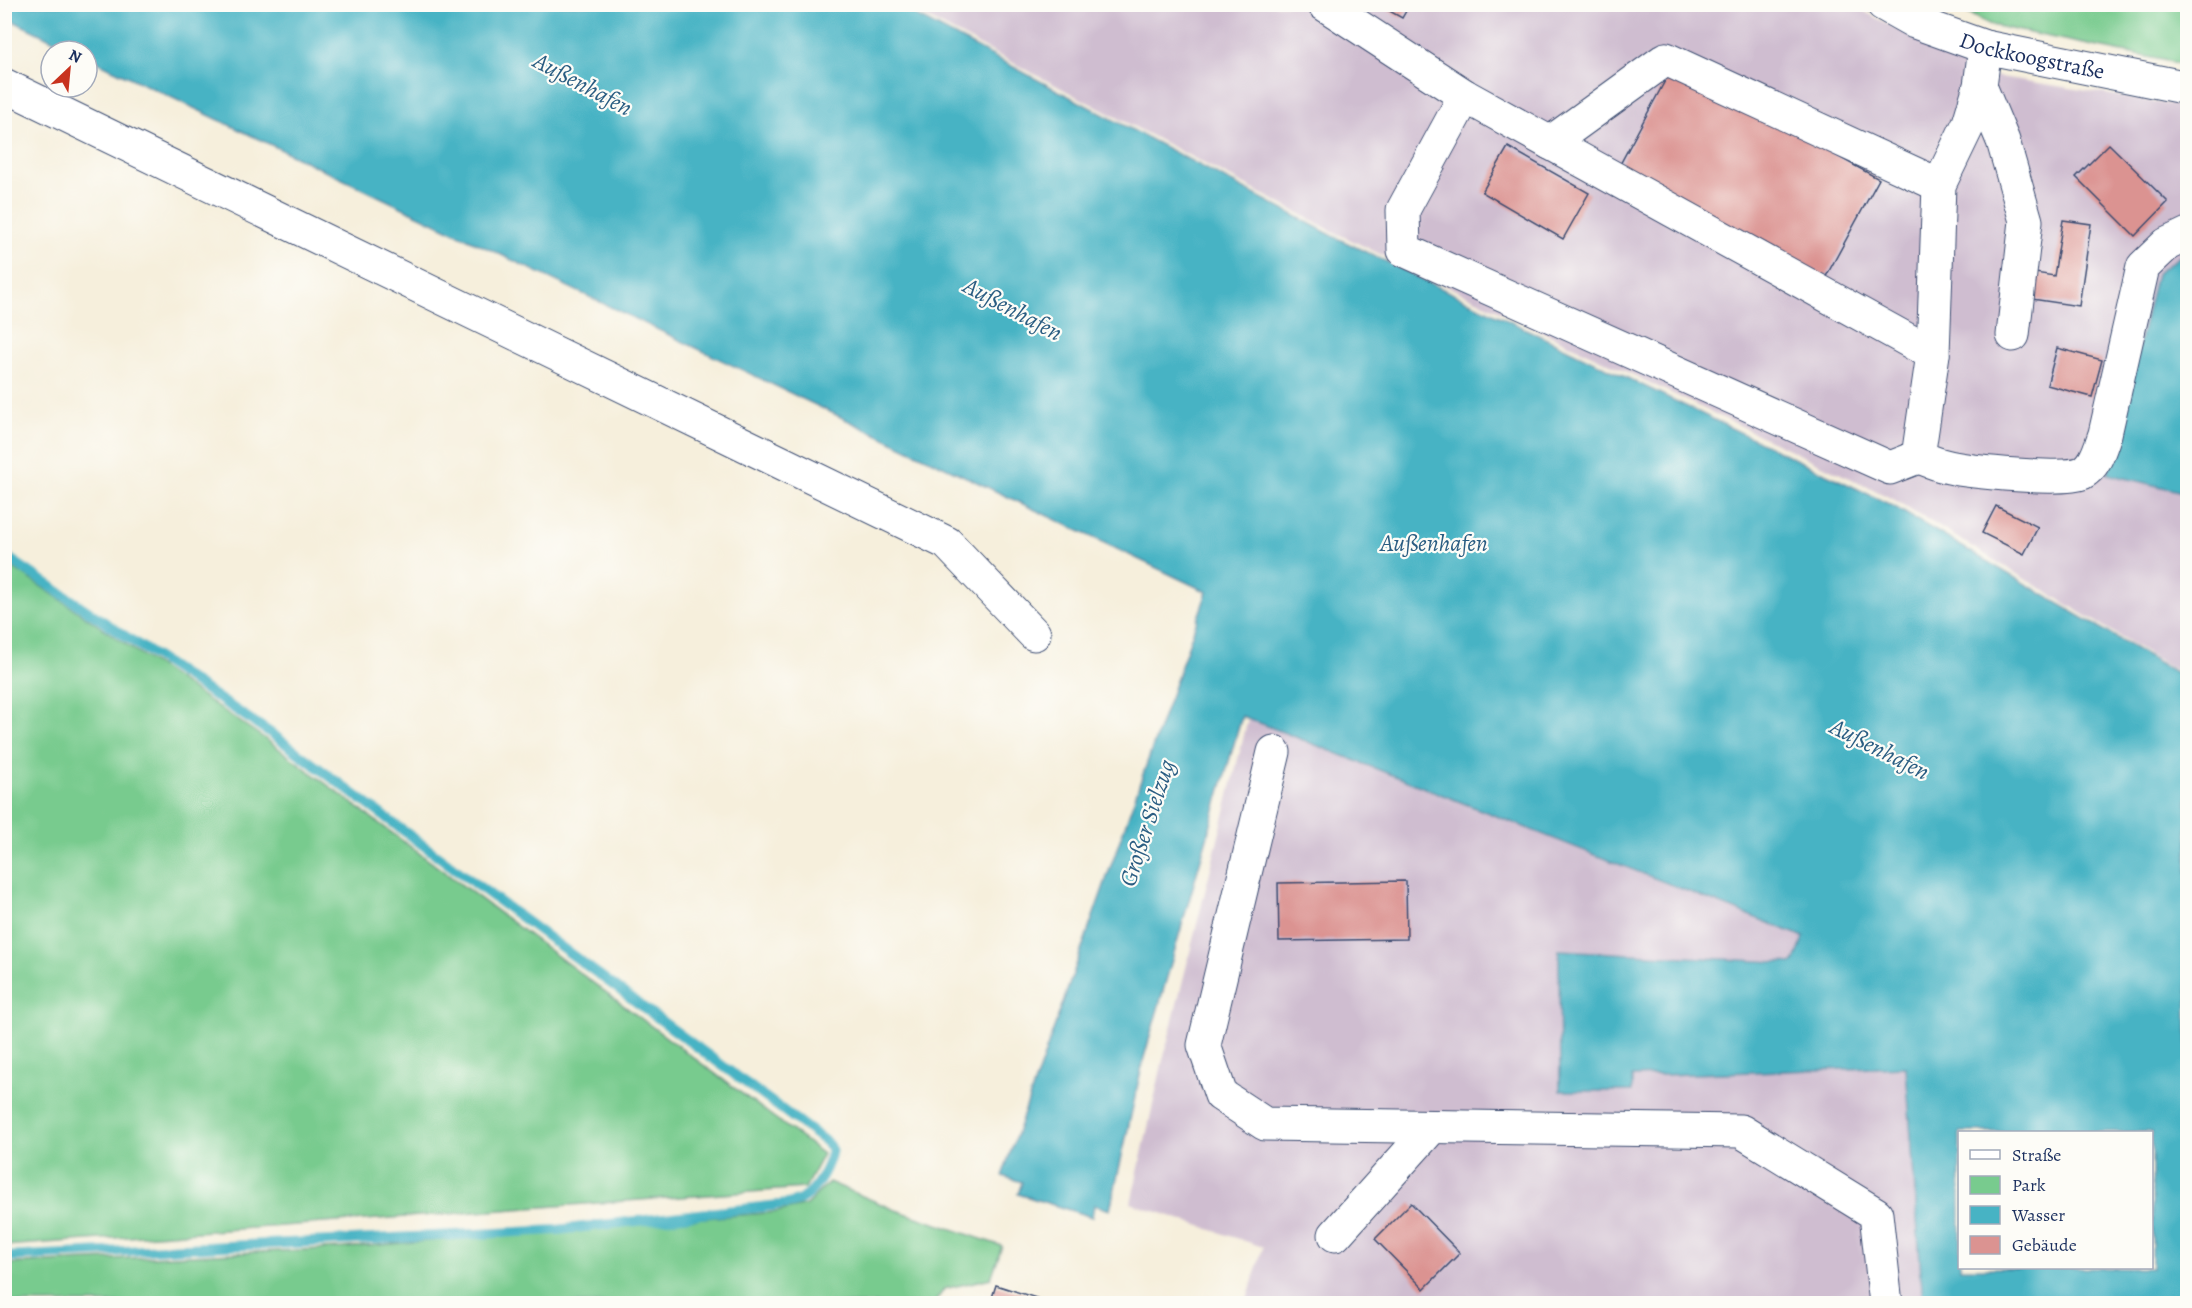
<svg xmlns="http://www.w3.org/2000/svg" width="2192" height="1308" viewBox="0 0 2192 1308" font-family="Alegreya,serif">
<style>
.industrial{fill:#cfbdd0}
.green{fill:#78cb8e;stroke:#4a7d76;stroke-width:1.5}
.water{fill:#47b3c4;stroke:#317191;stroke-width:1.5;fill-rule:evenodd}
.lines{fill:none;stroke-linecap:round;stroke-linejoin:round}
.stream{stroke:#47b3c4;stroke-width:10}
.building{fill:#db9391}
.minor-casing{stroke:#3c4c71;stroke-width:35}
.minor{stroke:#fff;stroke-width:33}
.labels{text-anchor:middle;stroke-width:4.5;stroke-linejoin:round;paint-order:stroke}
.street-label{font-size:22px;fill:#1b2f5e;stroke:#fdfcf7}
.water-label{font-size:24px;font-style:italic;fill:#2a5d82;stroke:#fdfcf7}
</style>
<rect width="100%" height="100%" fill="#fdfcf7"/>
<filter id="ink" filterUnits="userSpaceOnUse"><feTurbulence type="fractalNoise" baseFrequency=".0167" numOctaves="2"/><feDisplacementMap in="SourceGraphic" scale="12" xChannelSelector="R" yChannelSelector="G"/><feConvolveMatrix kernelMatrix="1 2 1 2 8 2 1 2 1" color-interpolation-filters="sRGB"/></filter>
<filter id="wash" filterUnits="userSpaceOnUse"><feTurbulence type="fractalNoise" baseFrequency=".008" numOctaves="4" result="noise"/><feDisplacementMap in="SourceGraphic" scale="24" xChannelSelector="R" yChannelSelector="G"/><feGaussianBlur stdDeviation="1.35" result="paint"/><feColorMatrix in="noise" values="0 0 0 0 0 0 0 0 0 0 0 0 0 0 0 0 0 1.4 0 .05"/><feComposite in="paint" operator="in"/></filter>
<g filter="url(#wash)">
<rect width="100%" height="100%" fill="#f6efdc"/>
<path class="industrial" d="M903,5H1852L1982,74L2187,107V677L1893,499L1336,233Z
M1248,719L1804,937L1794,963L1560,950V1090L1632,1091L1631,1076L1906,1067L1923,1303H1246L1263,1247L1131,1203L1162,1064Z"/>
<path class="green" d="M1951,5H2187V65L1991,25Z
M5,562L270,742L823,1154L805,1188L5,1246Z
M829,1182L893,1209L1002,1246L991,1278L944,1289L934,1304L5,1303V1264L343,1248L776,1212L806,1205Z"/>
<path class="water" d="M4,5H896L1335,237L1893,506L2187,679V1303H1923L1906,1067L1632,1076V1091H1560L1559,950L1794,963L1804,937L1242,716L1143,1061L1110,1210L1094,1205L1092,1217L1018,1194L1022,1182L1002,1176L1207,592L87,57V51H75L5,17ZM1960,1132H2152V1268H1960Z
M2187,251V493L2108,474L2156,274Z"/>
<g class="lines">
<path class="stream" d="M4,555L275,736L826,1142L832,1149C829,1166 818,1188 803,1198C797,1203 787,1204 779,1205L557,1230L4,1257"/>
</g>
<g id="blocks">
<path class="building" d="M1377,4H1410L1402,18Z
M1673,66L1879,179L1823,282L1617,170Z
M2109,144L2168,202L2135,236L2076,177Z
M1508,147L1589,193L1563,239L1482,192Z
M2063,220L2091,224L2079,306L2025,298L2029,272L2054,276Z
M2057,348L2102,360L2092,397L2047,385Z
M1996,506L2038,527L2024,554L1982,533Z
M1406,881L1407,939L1279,941L1278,883Z
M1411,1203L1460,1253L1424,1289L1375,1239Z
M996,1285L1052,1303L1051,1304H990Z"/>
</g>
</g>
<g filter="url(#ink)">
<use href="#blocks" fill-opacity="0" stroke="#3c4c71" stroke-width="1.5"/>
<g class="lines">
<g class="minor-casing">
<g id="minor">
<path d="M1324,4L1465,96L1933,354"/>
<path id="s1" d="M1883,4L1915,22L1985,47L2188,88"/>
<path d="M1985,47L1980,86L1969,123L1939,185L1933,354L1918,457C1928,460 1938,465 1949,467C1970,472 2064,481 2082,473C2096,466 2100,448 2105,434L2143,267L2167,244L2188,234"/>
<path d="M4,85L947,543L1034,634"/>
<path d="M1980,86L2003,141L2026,221L2013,335"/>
<path d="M1465,96L1403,210L1404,250L1890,468L1918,457"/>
<path d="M1550,143L1666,59L1939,185"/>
<path d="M1274,752L1204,1045L1221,1095L1265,1124L1741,1131L1876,1214L1886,1304"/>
<path d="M1335,1235L1432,1127"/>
</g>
</g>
<use href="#minor" class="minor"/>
</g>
</g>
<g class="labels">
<g class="street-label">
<text dy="8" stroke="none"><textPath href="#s1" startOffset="159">Dockkoogstraße</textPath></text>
</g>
<g class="water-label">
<text transform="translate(583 84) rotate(28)" y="8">Außenhafen</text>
<text transform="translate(1013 309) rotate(28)" y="8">Außenhafen</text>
<text x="1434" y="551">Außenhafen</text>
<text transform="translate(1880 749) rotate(27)" y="8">Außenhafen</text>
<text transform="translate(1147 823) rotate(-72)" y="8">Großer Sielzug</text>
</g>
</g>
<rect width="2192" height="1308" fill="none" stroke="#fdfcf7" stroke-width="24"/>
<rect x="1958" y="1131" width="195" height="138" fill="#fdfcf7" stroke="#a3aaba" stroke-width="1.5"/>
<rect x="1970" y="1150" width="30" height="9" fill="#ffffff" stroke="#a3aaba" stroke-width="1.5"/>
<text x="2012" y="1161" font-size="18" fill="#1b2f5e">Straße</text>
<rect x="1970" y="1176" width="30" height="18" fill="#78cb8e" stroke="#a3aaba" stroke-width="1.5"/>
<text x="2012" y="1191" font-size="18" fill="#1b2f5e">Park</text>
<rect x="1970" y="1206" width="30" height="18" fill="#47b3c4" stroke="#a3aaba" stroke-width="1.5"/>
<text x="2012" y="1221" font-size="18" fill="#1b2f5e">Wasser</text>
<rect x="1970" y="1236" width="30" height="18" fill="#db9391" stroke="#a3aaba" stroke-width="1.5"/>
<text x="2012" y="1251" font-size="18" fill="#1b2f5e">Gebäude</text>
<g transform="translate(69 69) rotate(26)"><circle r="28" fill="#fdfcf7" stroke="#a3aaba" stroke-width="1.5"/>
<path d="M0-4.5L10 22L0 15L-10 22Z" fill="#c8321e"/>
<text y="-9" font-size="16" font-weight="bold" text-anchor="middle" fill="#1b2f5e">N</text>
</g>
</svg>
